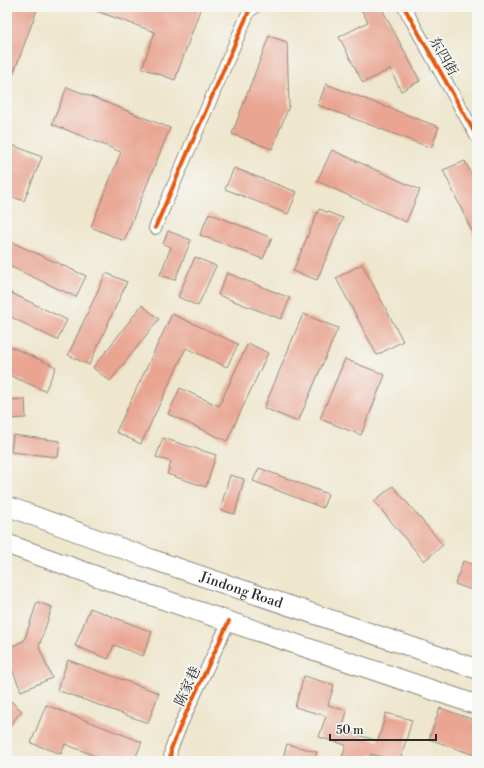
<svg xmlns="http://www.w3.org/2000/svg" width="484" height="768" viewBox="0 0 484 768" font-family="'Libre Bodoni','Noto Serif SC',serif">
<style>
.building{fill:#e9a592}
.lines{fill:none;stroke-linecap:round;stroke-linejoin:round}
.minor-casing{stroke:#8c887c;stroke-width:14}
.primary-casing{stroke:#8c887c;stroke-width:21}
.minor{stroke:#fff;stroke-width:12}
.primary{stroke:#fff;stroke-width:19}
.cycleway-casing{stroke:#f6f6f2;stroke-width:6}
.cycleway{stroke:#e8590c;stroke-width:4}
.labels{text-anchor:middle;stroke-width:4;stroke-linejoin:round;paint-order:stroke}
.street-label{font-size:14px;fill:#2b2b2b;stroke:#f6f6f2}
</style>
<rect width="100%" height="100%" fill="#f6f6f2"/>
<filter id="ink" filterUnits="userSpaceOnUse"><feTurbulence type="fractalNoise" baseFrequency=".025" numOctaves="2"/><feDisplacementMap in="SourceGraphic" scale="8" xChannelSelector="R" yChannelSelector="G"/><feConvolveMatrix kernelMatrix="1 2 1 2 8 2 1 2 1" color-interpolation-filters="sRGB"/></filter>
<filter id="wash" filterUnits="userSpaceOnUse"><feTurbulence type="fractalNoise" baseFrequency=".012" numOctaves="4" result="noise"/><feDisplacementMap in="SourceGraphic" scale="16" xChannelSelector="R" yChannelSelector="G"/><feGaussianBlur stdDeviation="0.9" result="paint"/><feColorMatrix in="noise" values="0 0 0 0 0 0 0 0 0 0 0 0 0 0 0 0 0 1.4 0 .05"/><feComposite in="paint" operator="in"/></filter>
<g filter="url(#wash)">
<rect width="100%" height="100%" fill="#eee6cd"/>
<g id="blocks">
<path class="building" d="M7,7H38L7,91Z
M85,7H201L175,80L142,68L155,32Z
M360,7H381L420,81L401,91L390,69L363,83L339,37L368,22Z
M269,36L287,42L289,106L272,149L232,134Z
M326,84L439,127L431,148L318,105Z
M67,87L170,128L124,241L91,227L121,152L52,124Z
M7,143L42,157L24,201L7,195Z
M332,150L420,190L406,222L317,181Z
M465,161L477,187V242L443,170Z
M234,168L297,192L288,214L225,189Z
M319,209L343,218L317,280L293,271Z
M209,213L272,238L263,259L200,235Z
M168,231L191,240L175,280L160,275L171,247L163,244Z
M7,240L86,276L76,297L7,265Z
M195,257L216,266L198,306L178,297Z
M362,264L403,341L377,355L336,278Z
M106,273L127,282L89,365L68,355Z
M227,273L290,298L281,319L218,295Z
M7,291L67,320L57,340L7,315Z
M142,305L159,319L110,381L93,368Z
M172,314L238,344L227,367L186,348L141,444L116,432Z
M303,314L338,328L298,422L264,408Z
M248,343L268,353L227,441L168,414L180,388L219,406Z
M7,345L56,367L45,391L7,374Z
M345,359L385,375L361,435L320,419Z
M25,399L26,418L7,419V400Z
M13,435L60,441L58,457L11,452Z
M163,438L216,455L206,487L167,474L171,462L156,457Z
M259,468L328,494L323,508L253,481Z
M230,475L244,479L235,514L220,510Z
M393,486L443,545L424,561L374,501Z
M463,561L477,566V592L455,584Z
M37,602L52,607L39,647L52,678L21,691L7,657V648L24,641Z
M90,608L152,632L143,656L114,645L108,659L75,646Z
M68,660L159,693L148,723L57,690Z
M304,676L334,685L328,705L347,711L342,730L378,741L386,713L412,720L400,761H395L371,754L369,761H341L346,745L319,737L326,716L295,707Z
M7,698L22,711L10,725L7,722Z
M46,705L142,742L134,761H108L65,744L61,754L31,743Z
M440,708L477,721V756L429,739Z
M287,744L317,752L314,761H282Z
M8,758L17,761H7Z"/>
</g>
</g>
<g filter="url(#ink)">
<use href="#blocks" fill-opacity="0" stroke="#8c887c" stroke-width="1"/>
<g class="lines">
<g class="minor-casing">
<path id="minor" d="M404,7L477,137
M155,228L249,11L255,7
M170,761L171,749L182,722L229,621"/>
</g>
<g class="primary-casing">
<g id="primary">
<path id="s1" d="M7,506L151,559L477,669"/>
<path d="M7,544L138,591L477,705"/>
</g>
</g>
<use href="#minor" class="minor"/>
<use href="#primary" class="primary"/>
<g class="cycleway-casing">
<path id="cycleway" d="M404,7L477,137
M155,228L249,11L255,7
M170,761L171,749L182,722L229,621"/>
</g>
<use href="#cycleway" class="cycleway"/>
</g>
</g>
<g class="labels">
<g class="street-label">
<text transform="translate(444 56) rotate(60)" y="5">东四街</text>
<text dy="5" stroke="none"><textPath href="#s1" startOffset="249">Jindong Road</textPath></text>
<text transform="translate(187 686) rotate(-65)" y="5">陈家巷</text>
</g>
</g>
<rect width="484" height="768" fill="none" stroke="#f6f6f2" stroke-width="24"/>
<path d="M330 734v6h106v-6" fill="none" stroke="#2b2b2b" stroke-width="2"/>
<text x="336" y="734" font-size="12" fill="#2b2b2b" stroke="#f6f6f2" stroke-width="3" paint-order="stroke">50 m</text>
</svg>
